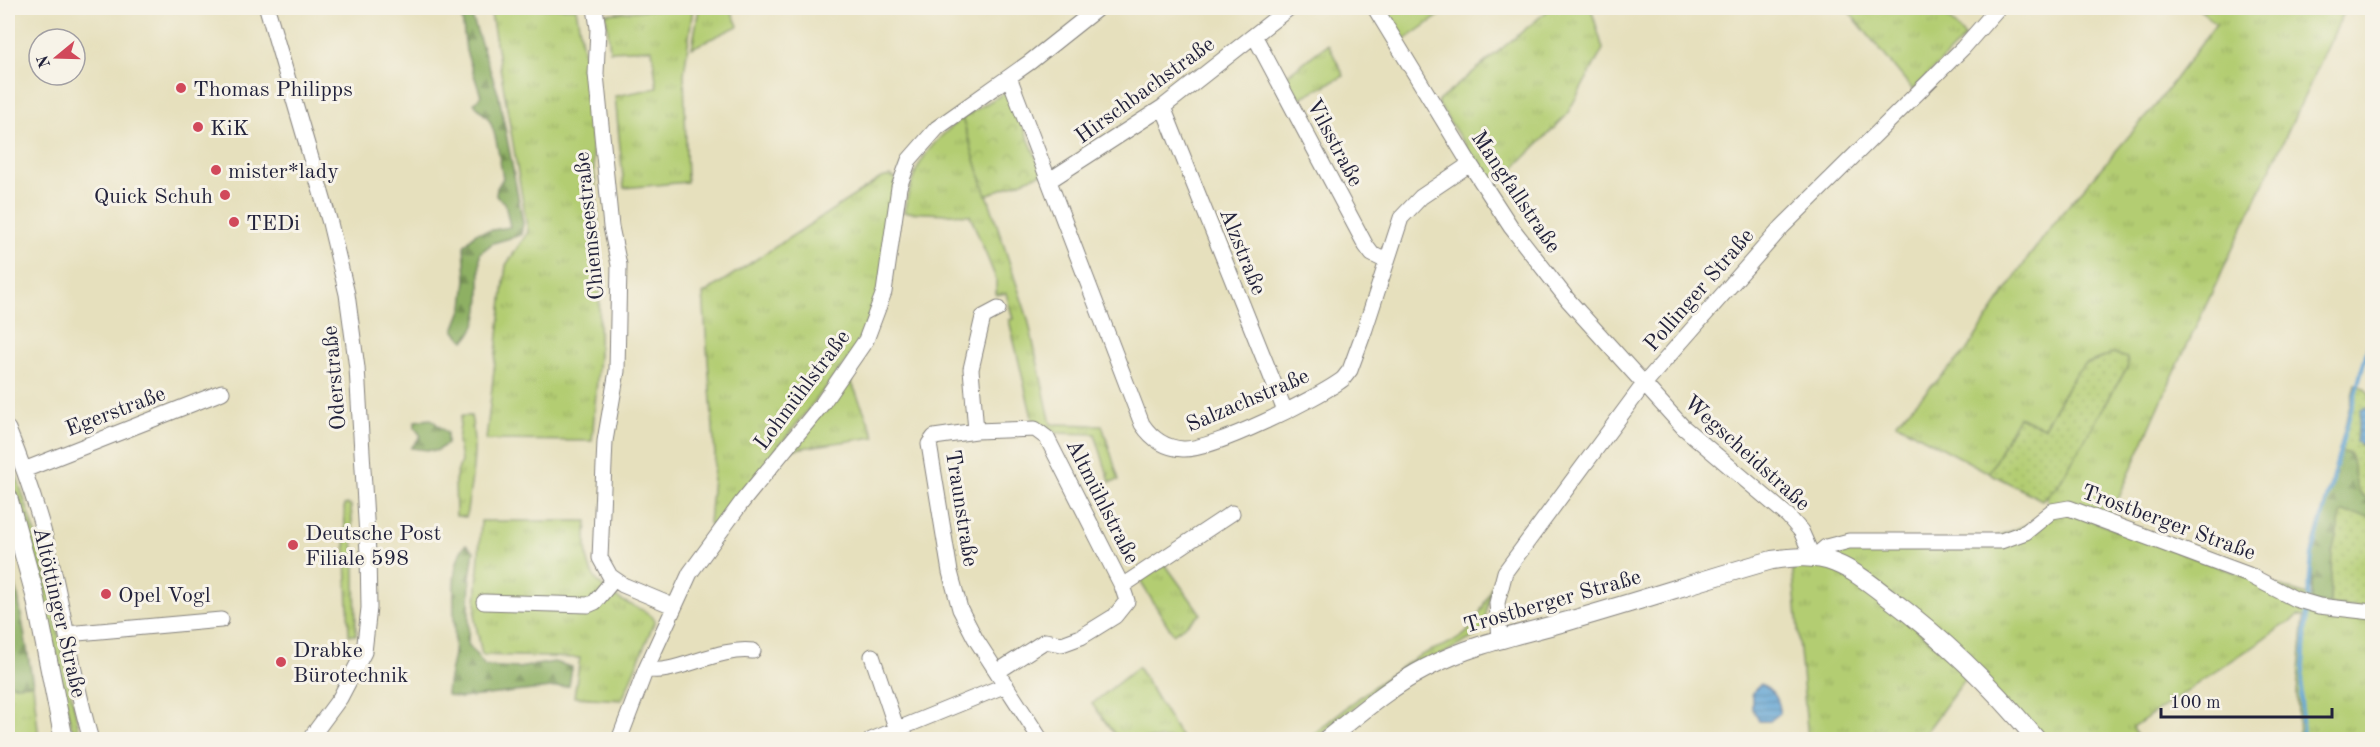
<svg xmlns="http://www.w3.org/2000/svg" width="2380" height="747" viewBox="0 0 2380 747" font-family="'Old Standard TT',serif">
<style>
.grass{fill:url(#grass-tufts);stroke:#6a7856;stroke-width:1.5}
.forest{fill:url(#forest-firs);stroke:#586950;stroke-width:1.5}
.park{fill:url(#park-crowns);stroke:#6a7856;stroke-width:1.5}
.garden{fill:url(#garden-dots);stroke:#6a7856;stroke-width:1.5}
.water{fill:url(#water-rules);stroke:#406287;stroke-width:1.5}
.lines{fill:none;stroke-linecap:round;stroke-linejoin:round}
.stream{stroke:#5ea3d3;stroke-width:4}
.minor-casing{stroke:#84817c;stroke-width:17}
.major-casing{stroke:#84817c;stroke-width:20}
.minor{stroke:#fff;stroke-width:15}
.major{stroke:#fff;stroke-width:18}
.poi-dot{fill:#d1495b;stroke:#f7f3e8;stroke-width:2}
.labels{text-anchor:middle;stroke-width:6;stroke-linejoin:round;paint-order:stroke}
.poi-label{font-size:22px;fill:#22223b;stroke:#f7f3e8;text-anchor:start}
.street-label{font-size:22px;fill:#22223b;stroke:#f7f3e8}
</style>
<defs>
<pattern id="grass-tufts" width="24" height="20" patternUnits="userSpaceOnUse" patternTransform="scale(1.5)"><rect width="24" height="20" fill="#b3cd72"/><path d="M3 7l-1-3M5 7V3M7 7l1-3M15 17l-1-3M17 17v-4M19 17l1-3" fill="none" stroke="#9ab064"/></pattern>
<pattern id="forest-firs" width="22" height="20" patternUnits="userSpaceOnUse" patternTransform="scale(1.5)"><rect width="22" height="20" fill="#8eb064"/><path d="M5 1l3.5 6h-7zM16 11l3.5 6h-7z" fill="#748f54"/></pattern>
<pattern id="park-crowns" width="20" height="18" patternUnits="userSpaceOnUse" patternTransform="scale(1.5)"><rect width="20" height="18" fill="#b3cd72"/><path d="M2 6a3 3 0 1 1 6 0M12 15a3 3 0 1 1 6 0" fill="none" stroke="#9ab064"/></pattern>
<pattern id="garden-dots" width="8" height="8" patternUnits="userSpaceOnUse" patternTransform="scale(1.5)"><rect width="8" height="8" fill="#b3cd72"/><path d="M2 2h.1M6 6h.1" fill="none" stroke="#9ab064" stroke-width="1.8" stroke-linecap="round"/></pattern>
<pattern id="water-rules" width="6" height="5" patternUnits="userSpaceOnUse" patternTransform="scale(1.5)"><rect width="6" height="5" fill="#5ea3d3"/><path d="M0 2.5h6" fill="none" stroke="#4d84ac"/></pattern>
</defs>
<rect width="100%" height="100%" fill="#f7f3e8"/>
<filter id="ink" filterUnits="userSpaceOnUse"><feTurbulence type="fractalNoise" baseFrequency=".0167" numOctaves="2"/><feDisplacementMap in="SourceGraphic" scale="12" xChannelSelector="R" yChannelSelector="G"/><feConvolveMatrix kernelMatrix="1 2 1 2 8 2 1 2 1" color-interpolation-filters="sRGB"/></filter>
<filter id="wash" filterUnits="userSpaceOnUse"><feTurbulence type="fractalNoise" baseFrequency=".008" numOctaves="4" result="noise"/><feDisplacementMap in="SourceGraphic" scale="24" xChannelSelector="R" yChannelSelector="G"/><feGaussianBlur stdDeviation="1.35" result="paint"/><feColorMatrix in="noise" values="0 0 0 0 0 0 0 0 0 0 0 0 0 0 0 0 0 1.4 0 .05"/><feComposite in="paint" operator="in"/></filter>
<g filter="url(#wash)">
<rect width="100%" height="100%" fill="#e6e0bd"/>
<path class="grass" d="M490,8H576L585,61L600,242L599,356L592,441L486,440L506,265L528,232Z
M665,8H693L684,74L687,182L624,188L615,96L657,88L652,49L610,51L606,14Z
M699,8H730L738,26L692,48Z
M1381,8H1450L1402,42Z
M1551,8H1591L1603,49L1566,116L1493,189L1437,102Z
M1846,8H1940L1965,37L1913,90Z
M2198,8H2346L2168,386L2110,518L2048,508L2047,495L2058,485L2076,373L2044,427L2018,417L1989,473L1896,423L1966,351L2028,258L2062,213L2155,106L2216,24Z
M1328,44L1344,76L1294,101L1283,78Z
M962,118L1028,319L1051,424L1102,425L1119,480L1110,482L1095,434L1049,433L1033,422L1009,320L1013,319L1006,293L996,295V279L970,215L904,212C913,166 926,147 962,118Z
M890,176L896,179L880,295L853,353L715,527L709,523L715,455L703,294L881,178Z
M847,377L851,381L875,437L789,450Z
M461,416H471C478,450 471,484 466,517L456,516L455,480L461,461L458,441Z
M8,449L39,544L81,739H74L31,539L8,467Z
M347,504L351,506L355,569L356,635H349L344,505Z
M2064,511L2228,570L2372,616L2370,739H2299L2297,693L2304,617L2298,616L2133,727L2139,739H2044L1832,557V549L1837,546L1974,545Z
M481,521H587C583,562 588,584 627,603C637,608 648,611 655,620L622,700L574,697L580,658L482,655L475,620Z
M1792,563L1833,568L1881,597L1969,674L1921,739H1808Z
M1165,564L1201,614L1173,634L1140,581Z
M1502,566L1491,590L1483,629L1476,636L1378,689L1315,739L1306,740C1342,711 1377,682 1416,658C1431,648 1453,645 1465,634C1481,620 1489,586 1502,566Z
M1138,667L1182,739H1118L1092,704Z
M8,683L33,684L39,739L8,740Z"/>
<path class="forest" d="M461,8H469L499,96L523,223L521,235L493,243L480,253C478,281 487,321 464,341L454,330L463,307L466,279L464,246L476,233L510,227L505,203L496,196L497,188L503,178C500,164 496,127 487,117C482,112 478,109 474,103L481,96L466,51Z
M431,419L447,433V444L436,451L411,448L421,436L415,428V421Z
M2339,451L2350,454C2357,471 2351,494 2372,500V517L2342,513L2332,553L2330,604L2312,602V549Z
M466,544L474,551L470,577L468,644L485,666L518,668L554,662L572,667L569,686L460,698L447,695C447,681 452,667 454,653C457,623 446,566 466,544Z
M8,570L17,591L33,684L14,685L8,683Z"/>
<path class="park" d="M1004,93H1009L1043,173L986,195L962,118Z"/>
<path class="garden" d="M2113,353L2127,358L2128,366L2058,485L2042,500L1989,473L2018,417L2044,427L2076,373L2086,364Z
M2355,384C2369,389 2372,395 2372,410L2365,408L2359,445L2372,448V500C2351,495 2357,471 2350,454L2339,451Z
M2342,512L2372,517V608L2330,604L2332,553Z"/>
<path class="water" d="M2365,408L2372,410V448L2356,442L2361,410Z
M1761,684C1773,690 1780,699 1780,713L1770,721H1759L1752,707V693Z"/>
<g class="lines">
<path class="stream" d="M2308,597L2312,555L2372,332
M2303,740L2301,699L2307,610"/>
</g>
</g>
<g filter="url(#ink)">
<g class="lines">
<g class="minor-casing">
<path id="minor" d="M267,8L330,223L347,294L357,368L368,553L369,608L364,652L340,698L309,740
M595,8L598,28L596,74L611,227L619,265L617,371L605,441L600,558L610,576L623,585L673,606
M1375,8L1470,164L1511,227L1568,300L1683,427L1788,516L1801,531L1813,558
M1255,37L1366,246L1372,254L1386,261
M1009,77L1142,424C1152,439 1165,448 1183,449C1211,451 1320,397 1343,379L1350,370L1365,329L1401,218L1421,197L1470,164
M1163,107L1285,411
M1050,180L1163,107L1289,8
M8,429C29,480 46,533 57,587C68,638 76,689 91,740
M976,431L971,369L983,317L998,309
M24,470L222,392
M1813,558L1826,547L1849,541H2001L2026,532L2052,511L2069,508L2249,575L2295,599L2319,606L2372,612
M1122,586L1232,513
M484,602L588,605L595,602L614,579
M67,634L221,620
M1500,638L1497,603L1505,572L1644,384L1782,227L1963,48L1998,8
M872,656L897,730
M646,669C672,677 718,646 753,651
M997,672L1045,641L1062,644L1081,637L1115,616L1127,601L1122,586L1047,438L1035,429L976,431L934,437L929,444L950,572L960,609L975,638L1041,740
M619,740L646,669L690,573L742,502L822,404L866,340L884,292L899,187L909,160L937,128L1030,62L1098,8
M871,740L1006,685"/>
</g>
<g class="major-casing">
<path id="major" d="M8,497L35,595L64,740
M1326,740C1358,715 1389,687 1426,668C1472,644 1522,634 1572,620C1639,601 1705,579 1772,560C1793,557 1815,555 1835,563C1855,571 1872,585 1889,598C1944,639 1993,687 2037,740"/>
</g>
<use href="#minor" class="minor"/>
<use href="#major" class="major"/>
</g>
</g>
<g class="poi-dot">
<circle cx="181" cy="88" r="6"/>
<circle cx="198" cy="127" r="6"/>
<circle cx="216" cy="170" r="6"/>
<circle cx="225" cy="195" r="6"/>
<circle cx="234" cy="222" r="6"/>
<circle cx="293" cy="545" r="6"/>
<circle cx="106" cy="594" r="6"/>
<circle cx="281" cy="662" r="6"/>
</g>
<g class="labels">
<g class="poi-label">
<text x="193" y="96">Thomas Philipps</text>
<text x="210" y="135">KiK</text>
<text x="228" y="178">mister*lady</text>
<text x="213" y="203" text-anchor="end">Quick Schuh</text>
<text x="246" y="230">TEDi</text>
<text x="305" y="540">Deutsche Post<tspan x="305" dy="25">Filiale 598</tspan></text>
<text x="118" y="602">Opel Vogl</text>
<text x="293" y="657">Drabke<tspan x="293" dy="25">Bürotechnik</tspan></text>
</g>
<g class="street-label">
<text transform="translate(1144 89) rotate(-36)" y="8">Hirschbachstraße</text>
<text transform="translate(1336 142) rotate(62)" y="8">Vilsstraße</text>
<text transform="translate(1517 191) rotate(56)" y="8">Mangfallstraße</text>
<text transform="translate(588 226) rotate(-96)" y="8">Chiemseestraße</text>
<text transform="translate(1244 251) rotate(68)" y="8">Alzstraße</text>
<text transform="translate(1698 289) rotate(-49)" y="8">Pollinger Straße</text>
<text transform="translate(333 378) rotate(-95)" y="8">Oderstraße</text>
<text transform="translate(801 389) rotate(-53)" y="8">Lohmühlstraße</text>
<text transform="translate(1247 399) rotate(-23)" y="8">Salzachstraße</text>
<text transform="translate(115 410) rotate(-21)" y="8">Egerstraße</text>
<text transform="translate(1748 452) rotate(42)" y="8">Wegscheidstraße</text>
<text transform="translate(1104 501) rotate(63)" y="8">Altmühlstraße</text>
<text transform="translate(963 508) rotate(81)" y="8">Traunstraße</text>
<text transform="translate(2169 521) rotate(20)" y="8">Trostberger Straße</text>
<text transform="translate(1552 600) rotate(-16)" y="8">Trostberger Straße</text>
<text transform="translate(61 612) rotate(77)" y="8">Altöttinger Straße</text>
</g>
</g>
<rect width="2380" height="747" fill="none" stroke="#f7f3e8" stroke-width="30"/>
<g transform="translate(57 57) rotate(251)"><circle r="28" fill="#f7f3e8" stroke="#a29fa3" stroke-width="1.5"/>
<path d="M0-4.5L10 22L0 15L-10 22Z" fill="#d1495b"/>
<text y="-9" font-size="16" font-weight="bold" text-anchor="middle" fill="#22223b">N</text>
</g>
<path d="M2161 708v9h171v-9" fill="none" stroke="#22223b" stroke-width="3"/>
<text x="2170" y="708" font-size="18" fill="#22223b" stroke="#f7f3e8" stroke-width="4.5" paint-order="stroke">100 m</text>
</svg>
